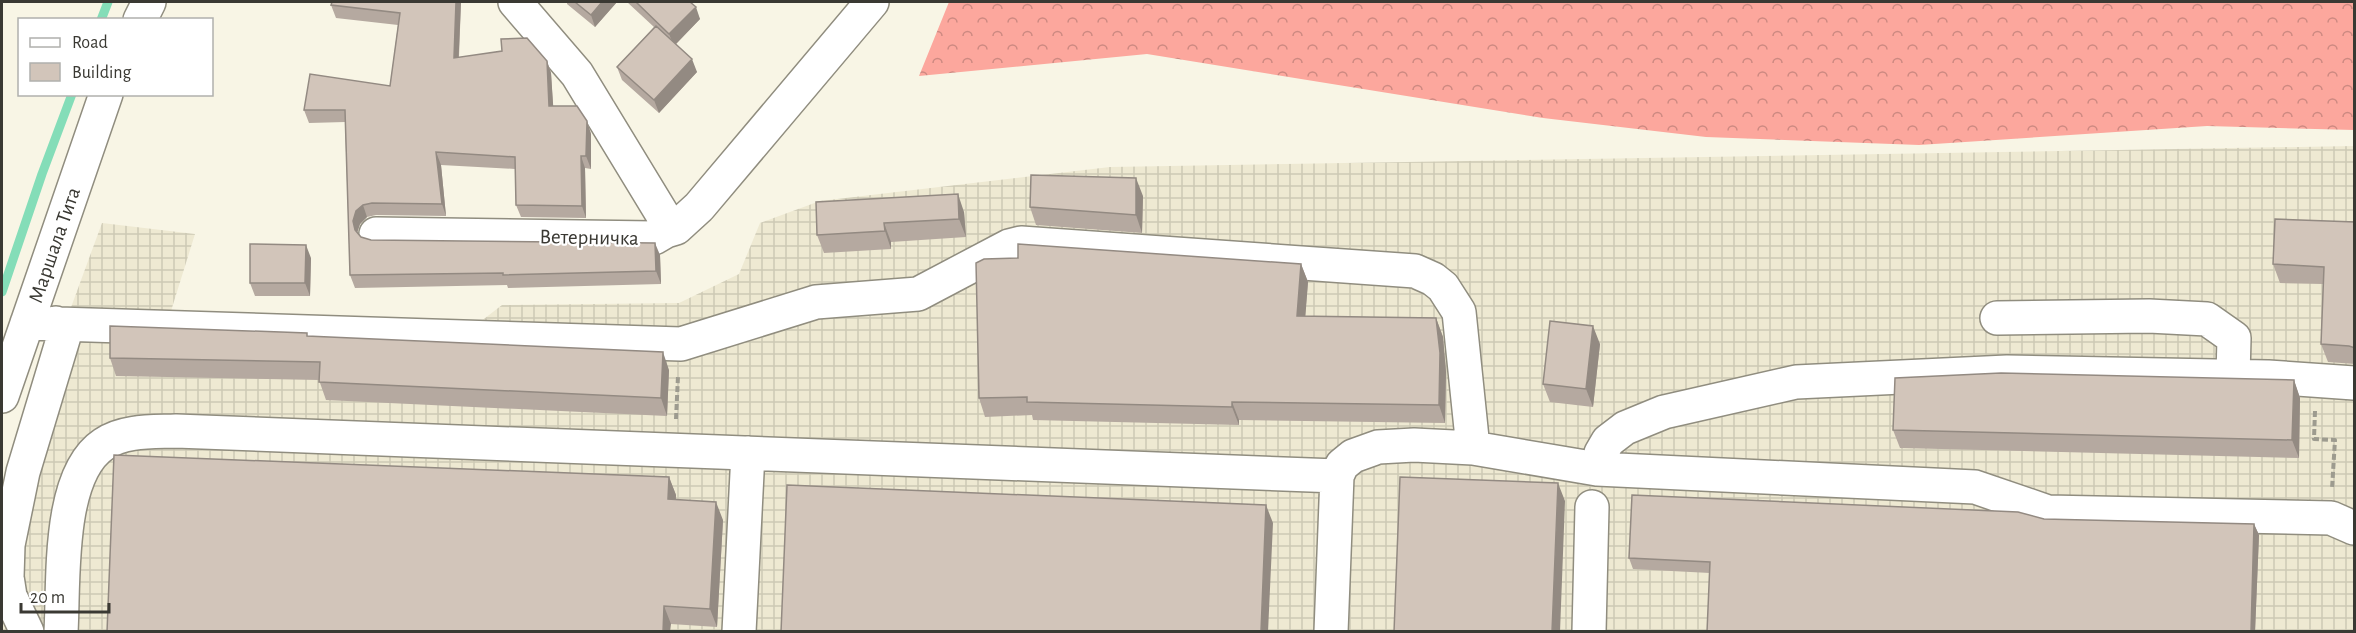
<svg xmlns="http://www.w3.org/2000/svg" width="2356" height="633" viewBox="0 0 2356 633" font-family="'Alegreya Sans',sans-serif">
<style>
.industrial{fill:url(#industrial-grid)}
.forest{fill:url(#forest-crowns)}
.lines{fill:none;stroke-linecap:round;stroke-linejoin:round}
.stream{stroke:#84ddb8;stroke-width:9}
.minor-casing{stroke:#908d7f;stroke-width:36}
.path{stroke:#9d9b8f;stroke-width:4;stroke-dasharray:6 3;stroke-linecap:butt}
.minor{stroke:#fff;stroke-width:33}
.wall{fill:#b5a9a0}
.shaded-wall{fill:#938a82}
.building{fill:#d2c5ba;stroke:#938a82;stroke-width:1.5}
.labels{text-anchor:middle;stroke-width:4.5;stroke-linejoin:round;paint-order:stroke}
.street-label{font-size:21px;fill:#3a3933;stroke:#fff}
</style>
<defs>
<pattern id="industrial-grid" width="8" height="8" patternUnits="userSpaceOnUse" patternTransform="scale(1.5)"><rect width="8" height="8" fill="#eee9d2"/><path d="M0 4h8M4 0v8" fill="none" stroke="#cdc9b5"/></pattern>
<pattern id="forest-crowns" width="20" height="18" patternUnits="userSpaceOnUse" patternTransform="scale(1.5)"><rect width="20" height="18" fill="#fca79d"/><path d="M2 6a3 3 0 1 1 6 0M12 15a3 3 0 1 1 6 0" fill="none" stroke="#cd8981"/></pattern>
</defs>
<rect width="100%" height="100%" fill="#f8f5e5"/>
<path class="industrial" d="M2354,146V631L2,632V528L66,321L102,223L195,234L171,311L480,322L502,305L679,303L739,274L760,223L820,201L1110,167Z"/>
<path class="forest" d="M949,2H2354V130L2207,126L1919,145L1706,137L1543,118L1147,54L919,76Z"/>
<g class="lines">
<path class="stream" d="M101,20L108,2
M2,292L42,174L72,94"/>
<g class="minor-casing">
<path id="minor" d="M140,20L149,2
M666,231L676,228L699,207L872,2
M376,234L654,238L666,231L664,217L577,74L515,2
M1997,318L2149,316L2207,319L2234,338L2233,376
M27,323L681,344L816,302L918,294L1009,246L1021,243L1415,271L1433,279L1443,287L1459,312L1473,448
M2,396L106,94
M1597,469L1601,453L1608,441L1625,428L1664,412L1796,382L2007,372L2268,377L2354,383
M27,632L10,596L7,577L8,545L23,472L64,336L56,323
M61,632C64,581 57,475 104,444C124,430 153,432 176,431L1337,476
M739,632L748,453
M1331,632L1337,476L1342,465L1353,456L1378,447L1414,445L1473,448L1597,469L1975,487L2048,512L2331,518L2354,528
M1589,632L1592,507"/>
</g>
<path class="path" d="M2315,411L2314,439L2335,440L2332,489
M676,419L678,376"/>
<use href="#minor" class="minor"/>
</g>
<path class="wall" d="M461,2L459,57L547,61L551,73L553,106L587,121L591,134V169L585,168L586,218L521,217L516,205L515,169L441,165L446,216L376,215L367,217L360,224L357,233L361,237L371,240L660,255L661,284L508,288L507,285L355,288L350,275L345,122L309,123L304,110L390,86L398,25L336,18L331,5Z
M567,2H617L595,27L567,4Z
M627,2H690L700,19L676,44L697,72L659,113L622,80L617,67L654,27Z
M1143,196L1142,233L1036,225L1030,207Z
M816,202L964,212L966,237L891,242V249L824,253L817,235Z
M2355,222V364L2328,362L2321,344L2323,284L2280,283L2273,264Z
M311,258L310,296H255L250,283Z
M1301,264L1308,282L1305,316L1436,318L1443,337L1446,372L1445,423L1239,420V425L1033,420L1032,415L985,417L979,398Z
M308,336L669,370L667,416L326,400L319,380L116,376L110,358Z
M1600,344L1593,407L1550,402L1543,384Z
M2294,380L2300,398L2299,458L1900,448L1893,430Z
M669,477L676,495V499L723,520L717,627L671,624L107,632Z
M2044,519L2254,524L2259,535L2255,632H1707L1710,573L1633,569L1629,558Z"/>
<path class="shaded-wall" d="M456,2H461L458,71L454,58Z
M602,2H617L595,27L591,15Z
M696,7L700,19L674,46L669,34Z
M692,59L697,72L659,113L654,100Z
M547,61L551,73L554,118L549,106Z
M587,121L591,134V169L586,156Z
M436,152L441,165L446,216L442,204Z
M581,156L585,168L586,218L582,206Z
M1136,178L1143,196L1142,233L1136,215Z
M958,194L964,212L966,237L959,219Z
M363,205L367,217L360,224L357,233L355,230L353,221L356,211Z
M884,223L891,242V249L885,231Z
M655,243L660,255L661,284L656,271Z
M306,245L311,258L310,296L305,283Z
M1301,264L1308,282L1304,334L1297,316Z
M1436,318L1443,337L1446,372L1445,423L1439,405Z
M1593,326L1600,344L1593,407L1586,389Z
M663,352L669,370L667,416L661,398Z
M2294,380L2300,398L2299,458L2292,440Z
M1232,402L1239,420V425L1232,407Z
M669,477L676,495L675,517L668,499Z
M1558,483L1565,501L1560,632H1552Z
M716,502L723,520L717,627L710,609Z
M1266,505L1273,523L1268,632H1261Z
M2254,524L2259,535L2255,632H2251Z
M664,606L671,624L670,632H663Z"/>
<path class="building" d="M332,2H456L454,58L502,51L501,39L527,38L547,61L549,106H577L587,121L586,156H581L582,206L516,205L515,157L436,152L442,204L372,203L363,205L356,211L353,221L355,230L361,237L371,240L655,243L656,271L503,275V273L350,275L345,110H304L310,74L390,86L400,13L331,5Z
M575,2H602L591,15Z
M636,2H690L696,7L669,34Z
M656,26L692,59L654,100L617,67Z
M1031,175L1136,178V215L1030,207Z
M958,194L959,219L884,223L885,231L817,235L816,202Z
M2275,219L2355,222V348L2349,346L2321,344L2324,267L2273,264Z
M250,244L306,245L305,283H250Z
M1018,244L1301,264L1297,316L1436,318L1440,353L1439,405L1232,402V407L1027,402V397L979,398L976,263L984,259L1018,258Z
M1550,321L1593,326L1586,389L1543,384Z
M110,326L307,333V336L663,352L661,398L319,382L320,362L110,358Z
M2001,373L2294,380L2292,440L1893,430L1895,378Z
M114,455L669,477L668,499L716,502L710,609L664,606L663,632H107Z
M1400,477L1558,483L1552,632H1394Z
M787,485L1266,505L1261,632H781Z
M1632,495L2018,512L2044,519L2254,524L2251,632H1707L1710,562L1629,558Z"/>
<g class="labels">
<g class="street-label">
<text transform="translate(589 237) rotate(1)" y="7">Ветерничка</text>
<text transform="translate(54 245) rotate(-71)" y="7">Маршала Тита</text>
</g>
</g>
<rect width="2356" height="633" fill="none" stroke="#3a3933" stroke-width="6"/>
<rect x="18" y="18" width="195" height="78" fill="#ffffff" stroke="#b0b0ad" stroke-width="1.5"/>
<rect x="30" y="38" width="30" height="9" fill="#ffffff" stroke="#b0b0ad" stroke-width="1.5"/>
<text x="72" y="48" font-size="18" fill="#3a3933">Road</text>
<rect x="30" y="63" width="30" height="18" fill="#d2c5ba" stroke="#b0b0ad" stroke-width="1.5"/>
<text x="72" y="78" font-size="18" fill="#3a3933">Building</text>
<path d="M21 603v9h88v-9" fill="none" stroke="#3a3933" stroke-width="3"/>
<text x="30" y="603" font-size="18" fill="#3a3933" stroke="#ffffff" stroke-width="4.5" paint-order="stroke">20 m</text>
</svg>
